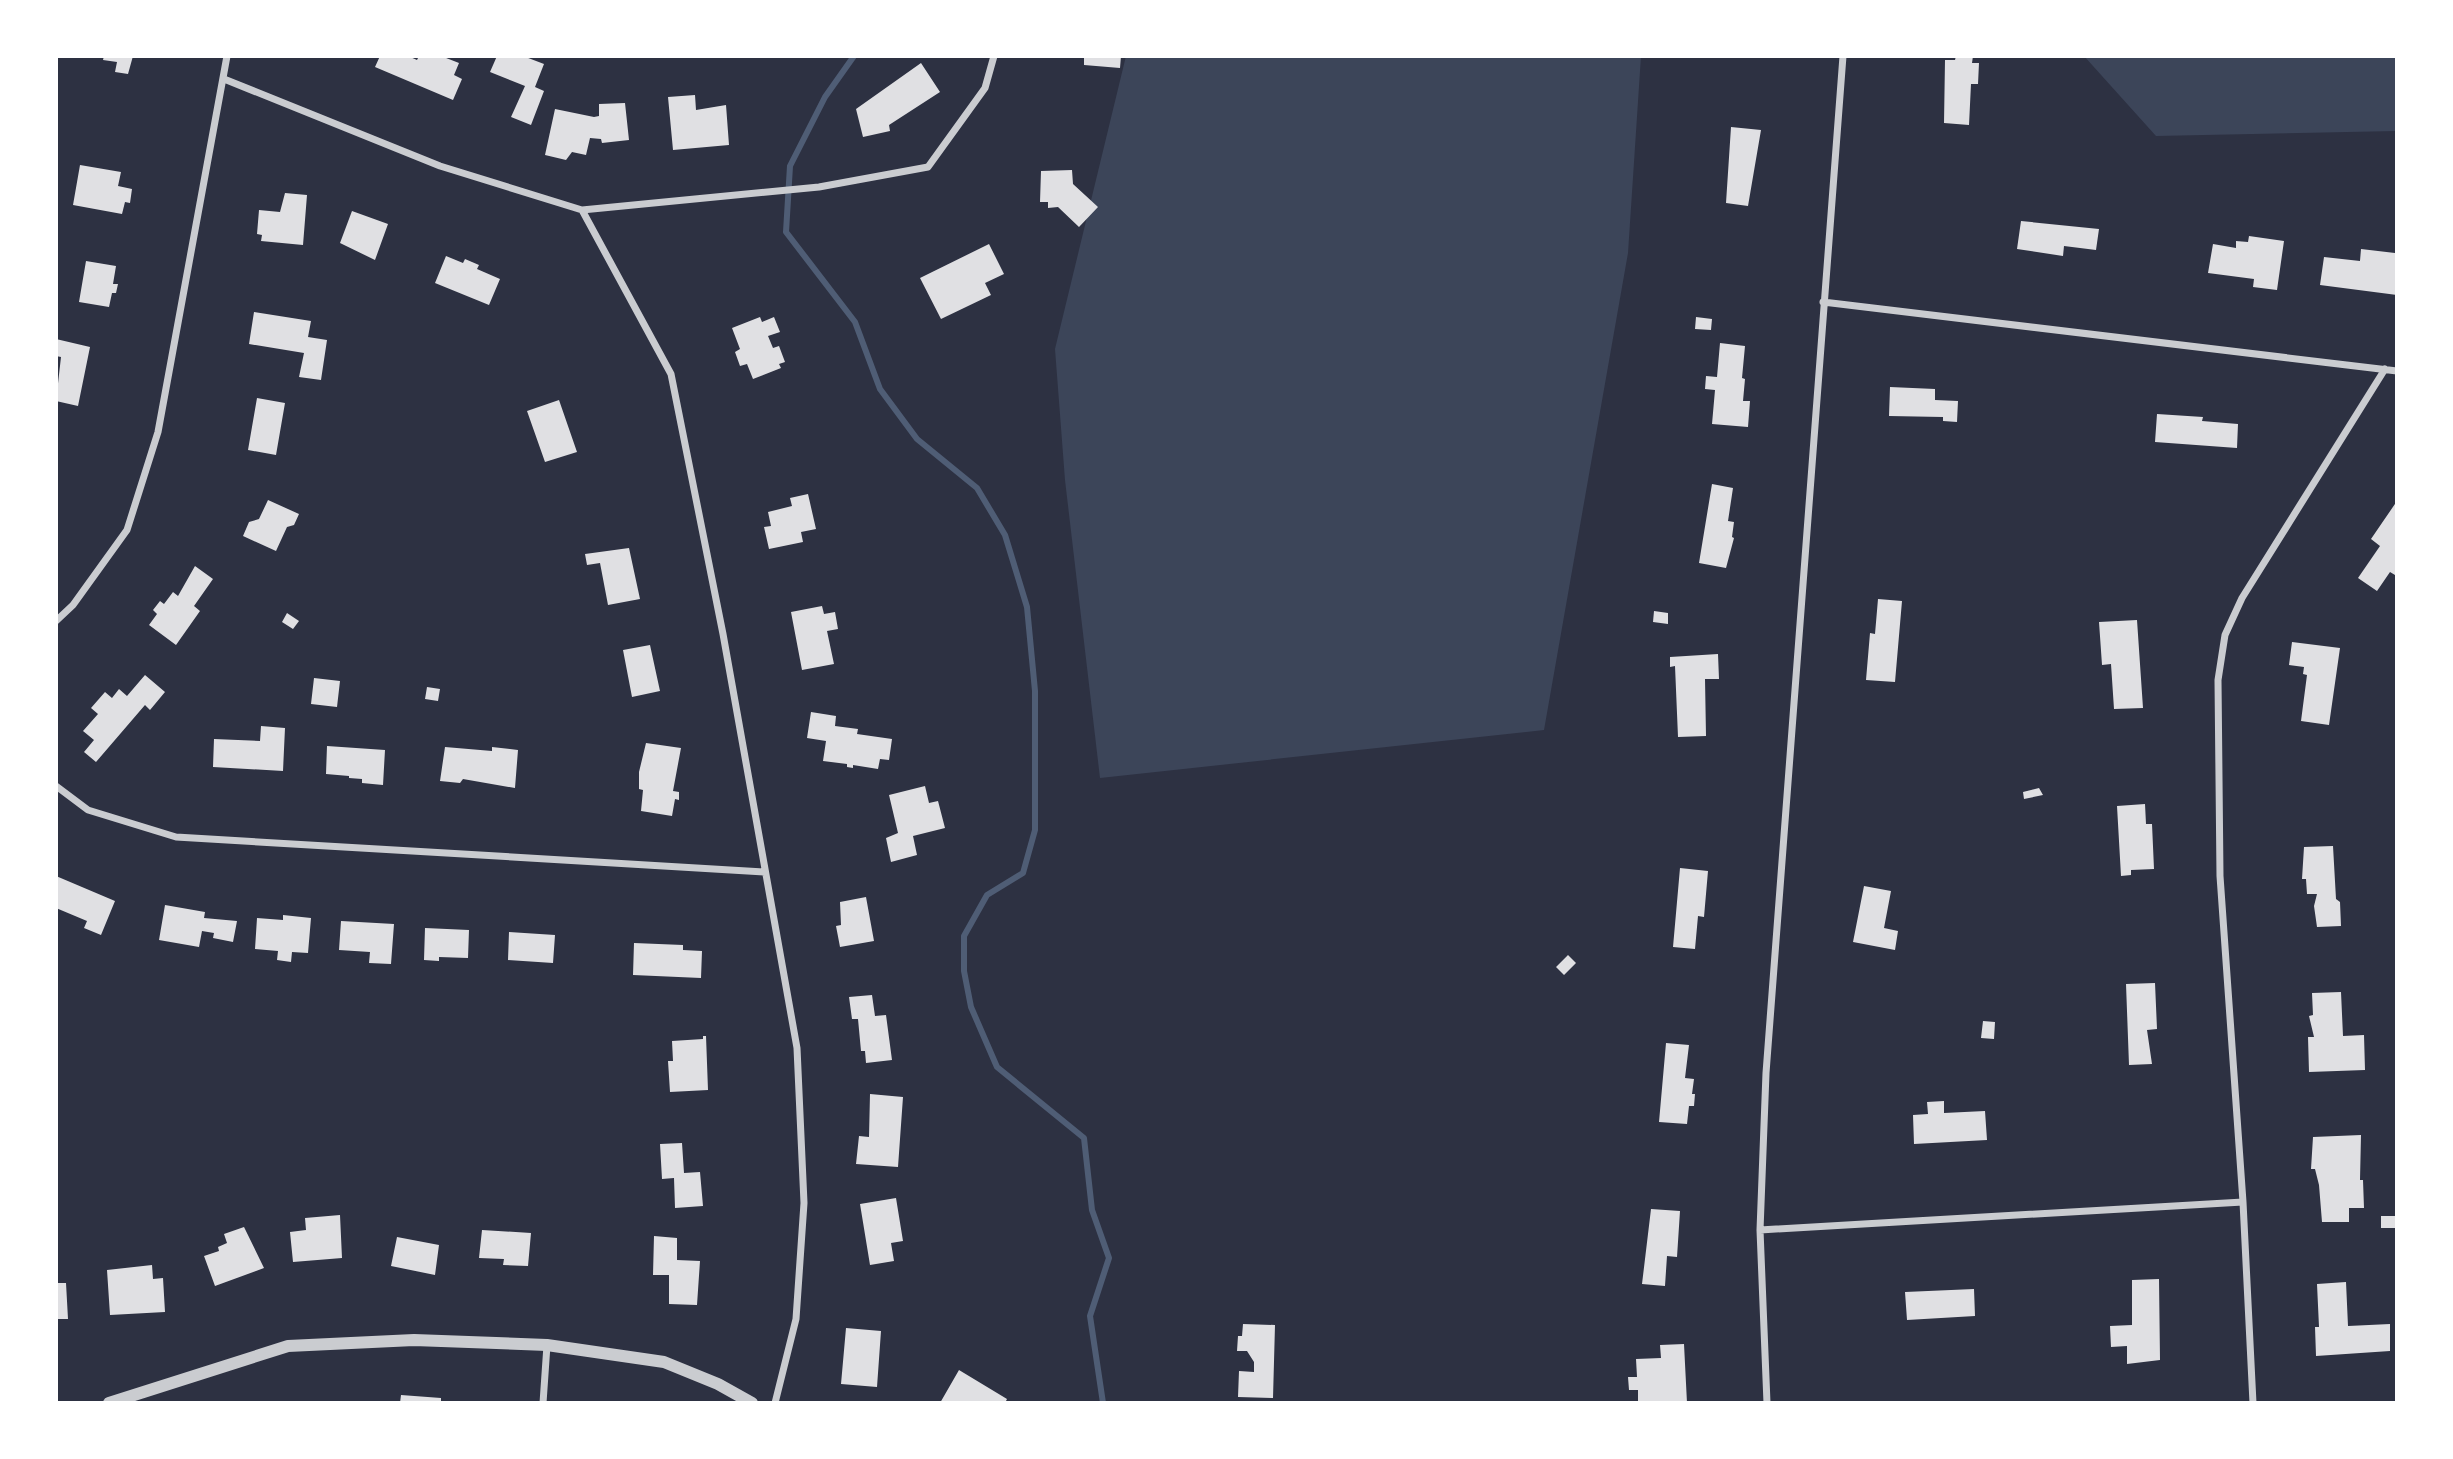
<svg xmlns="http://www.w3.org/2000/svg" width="2453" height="1459" viewBox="0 0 2453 1459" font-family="Cabin,sans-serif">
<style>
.green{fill:#3c4559}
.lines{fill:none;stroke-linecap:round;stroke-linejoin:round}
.stream{stroke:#4f5d75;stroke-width:6}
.building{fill:#e0e0e3}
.minor{stroke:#caccd0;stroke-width:7}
.tertiary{stroke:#caccd0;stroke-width:12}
</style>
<rect width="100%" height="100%" fill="#2d3142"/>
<path class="green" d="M1126,56H1641L1628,253L1544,730L1100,778L1065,480L1055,349Z
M2084,56H2397V131L2156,136Z"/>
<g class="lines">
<path class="stream" d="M854,56L825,97L790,166L786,232L855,322L880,389L917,439L977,488L1005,535L1027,607L1035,691V830L1023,873L987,895L964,936V971L971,1007L997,1067L1084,1138L1092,1210L1109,1258L1090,1316L1103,1403"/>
</g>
<path class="building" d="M104,56H133L128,74L115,72L117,62L103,60Z
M380,56H408L417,60L419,56H441L459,63L454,75L462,79L453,100L375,67Z
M497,56H523L544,64L535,87L544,91L531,125L511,117L525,86L490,72Z
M1084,56H1121L1120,68L1084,65Z
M1956,56H1973L1972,63H1979L1978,84H1971L1969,125L1944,123L1945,60H1955Z
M921,63L940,92L889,125L890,131L863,137L856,109Z
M695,95L696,110L726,105L729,145L673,150L668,97Z
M625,103L629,140L602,143L601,139L590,138L586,155L572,152L566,160L545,155L555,109L594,117L599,116V104Z
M1731,127L1761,130L1748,206L1726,203Z
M80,165L121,172L118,186L132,189L130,203L125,202L122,214L73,205Z
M1072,170L1073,184L1098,207L1079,227L1058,207L1048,208V202H1040L1041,171Z
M285,193L307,195L303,245L261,241L262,235L257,234L259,210L280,212Z
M352,211L388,224L375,260L340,243Z
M2021,221L2099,229L2096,250L2064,246L2063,256L2017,249Z
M2249,236L2284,241L2277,290L2253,287L2254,279L2208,273L2213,244L2236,248V241L2248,242Z
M989,244L1004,274L985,283L991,295L941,319L920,278Z
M2361,249L2395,253L2397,295L2320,285L2324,257L2360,261Z
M446,256L463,263L465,259L479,265L477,269L500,279L489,305L435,283Z
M86,261L116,266L113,284H118L116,293H112L109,307L79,302Z
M254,312L311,321L308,337L327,340L321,380L299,377L304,353L249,344Z
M760,317L762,322L774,317L780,332L768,336L773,348L779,346L785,362L779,364L781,368L753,379L747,364L740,366L735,352L740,349L732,328Z
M1696,317L1712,319L1711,330L1695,329Z
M56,339L90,347L78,406L56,401L61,357L56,356Z
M1720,343L1745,346L1742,378L1745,379L1743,401H1750L1748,427L1712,424L1715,390L1705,389L1706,376L1717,377Z
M1890,387L1935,389V400L1958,401L1957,422L1943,421V417L1889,416Z
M257,398L285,403L276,455L248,450Z
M559,400L577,452L545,462L527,411Z
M2157,414L2203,417L2202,421L2238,424L2237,448L2155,442Z
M1712,484L1733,488L1728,521L1734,522L1732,537L1734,538L1726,568L1699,563Z
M808,494L816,529L801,532L803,542L769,549L764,527L771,526L768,512L792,506L790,498Z
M268,500L299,514L294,525L287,527L276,551L243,536L249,522L259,519Z
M2397,501V573L2395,575L2390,572L2377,591L2358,578L2380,546L2371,539Z
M629,548L640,599L608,605L600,563L587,565L585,554Z
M195,566L213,579L194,606L200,611L176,645L149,625L157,614L153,610L160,601L164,604L173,592L178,596Z
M1878,599L1902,601L1895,682L1866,680L1870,633L1875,634Z
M822,606L824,614L835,612L838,629L827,631L834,664L802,670L791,612Z
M1654,611L1668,613V624L1653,622Z
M287,613L299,621L293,629L282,622Z
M2137,620L2143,708L2114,709L2111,664L2102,665L2099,622Z
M2292,642L2340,648L2329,725L2301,721L2307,675L2303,674L2304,667L2289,665Z
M650,645L660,691L632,697L623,650Z
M1718,654L1719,679H1705L1706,736L1678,737L1675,666L1670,667V657Z
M145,675L165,692L150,710L145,705L96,762L84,752L94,740L83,731L98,714L91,708L105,692L112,698L119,689L127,696Z
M314,678L340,681L337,707L311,704Z
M427,687L440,689L438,701L425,699Z
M811,712L836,716L835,726L858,729L857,734L892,739L889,760L880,759L878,769L853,765V768L847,767V764L823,761L826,741L807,738Z
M261,726L285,728L283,771L213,767L214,739L260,741Z
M646,743L681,748L673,791L679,792V800L675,799L672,816L641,811L643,790L639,789V772Z
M327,746L385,750L383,785L362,783V779L349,778V776L326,774Z
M445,747L492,751V747L518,750L515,788L463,779L460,783L440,781Z
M925,786L929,803L938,801L945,828L913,836L917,855L891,862L886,838L898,833L889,795Z
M2039,788L2043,795L2024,799L2023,792Z
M2145,804L2146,824H2152L2154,869L2131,870V875L2121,876L2117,806Z
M2333,846L2336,899L2340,902L2341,926L2317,927L2314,906L2317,894H2307L2306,879H2302L2304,847Z
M1680,868L1708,871L1704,917L1698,916L1695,949L1673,947Z
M56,876L115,901L101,935L84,928L87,921L56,908Z
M1864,886L1891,891L1884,928L1898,931L1895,950L1853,942Z
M866,897L874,941L840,947L836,926L841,925L840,902Z
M165,905L205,912L204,918L237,921L233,942L213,938L214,933L202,931L199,947L159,940Z
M283,915L311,918L308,953L292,952L291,962L277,960L278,951L255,949L257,918L283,920Z
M341,921L394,924L391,964L369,963L370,952L339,950Z
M425,928L469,930L468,958L439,957V961L424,960Z
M509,932L555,935L553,963L508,960Z
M634,943L683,945V950L702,951L701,978L633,975Z
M1568,955L1576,963L1564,975L1556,967Z
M2155,983L2157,1029L2147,1030L2152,1064L2129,1065L2126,984Z
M2341,992L2343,1036L2364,1035L2365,1070L2309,1072L2308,1037H2314L2309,1016L2313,1015L2312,993Z
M872,995L875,1016L886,1015L892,1060L866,1063L865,1051H861L858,1019H852L849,997Z
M1983,1021L1995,1022L1994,1039L1981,1038Z
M703,1036H706L708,1090L670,1092L668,1061H673L672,1041L703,1039Z
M1666,1043L1689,1045L1685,1078L1694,1079L1692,1094H1695L1694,1106H1689L1687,1124L1659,1122Z
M870,1094L903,1097L898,1167L856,1164L859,1136L869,1137Z
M1944,1101V1113L1985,1111L1987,1140L1914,1144L1913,1115L1928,1114L1927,1102Z
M2361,1135L2360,1180H2363L2364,1208H2349V1222H2322L2319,1185L2315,1169H2311L2313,1137Z
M682,1143L684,1173L700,1172L703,1206L675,1208L674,1178L662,1179L660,1144Z
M896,1198L903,1241L891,1243L894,1261L870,1265L860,1204Z
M1651,1209L1680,1211L1677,1257L1667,1256L1665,1286L1642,1284Z
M340,1215L342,1258L293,1262L290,1232L306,1230L305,1218Z
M2381,1216H2397V1228H2381Z
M244,1227L264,1268L215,1286L204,1256L219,1251L218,1247L227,1243L224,1234Z
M482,1230L531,1233L528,1266L503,1265L504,1259L479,1258Z
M654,1236L677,1238V1260L700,1261L697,1305L669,1304V1275H653Z
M397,1237L439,1245L435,1275L391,1266Z
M152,1265L153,1279L163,1278L165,1312L110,1315L107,1270Z
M2159,1279L2160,1360L2127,1364V1346L2111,1347L2110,1326L2132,1325V1280Z
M2346,1282L2348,1326L2390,1324V1351L2316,1356L2315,1327H2319L2317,1284Z
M56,1283H66L68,1319H56Z
M1974,1289L1975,1316L1907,1320L1905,1292Z
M1243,1324L1275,1325L1273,1398L1238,1397L1239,1371L1254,1372V1362L1247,1351H1237L1238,1336H1242Z
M846,1328L881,1331L877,1387L841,1384Z
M1684,1344L1687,1403L1638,1402V1390H1629L1628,1377H1637L1636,1359L1661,1358L1660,1345Z
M959,1370L1007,1399L1005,1403H940Z
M401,1395L441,1398V1403H400Z"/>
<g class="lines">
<path class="minor" d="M224,79L440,166L582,210L671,374L723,634L797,1048L804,1203L796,1319L775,1403
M582,210L819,187L928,167L985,88L994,56
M1823,302L2397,371
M56,621L73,605L127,530L158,432L227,56
M56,786L88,810L176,837L765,872
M1760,1230L2243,1202
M543,1403L547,1345
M1767,1403L1760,1230L1766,1073L1843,56
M2253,1403L2243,1202L2220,876L2218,680L2225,635L2242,598L2385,369"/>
<path class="tertiary" d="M109,1403L288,1346L414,1340L547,1345L664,1362L718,1384L752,1403"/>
</g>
<rect width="2453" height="1459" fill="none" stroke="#ffffff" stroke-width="116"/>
</svg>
